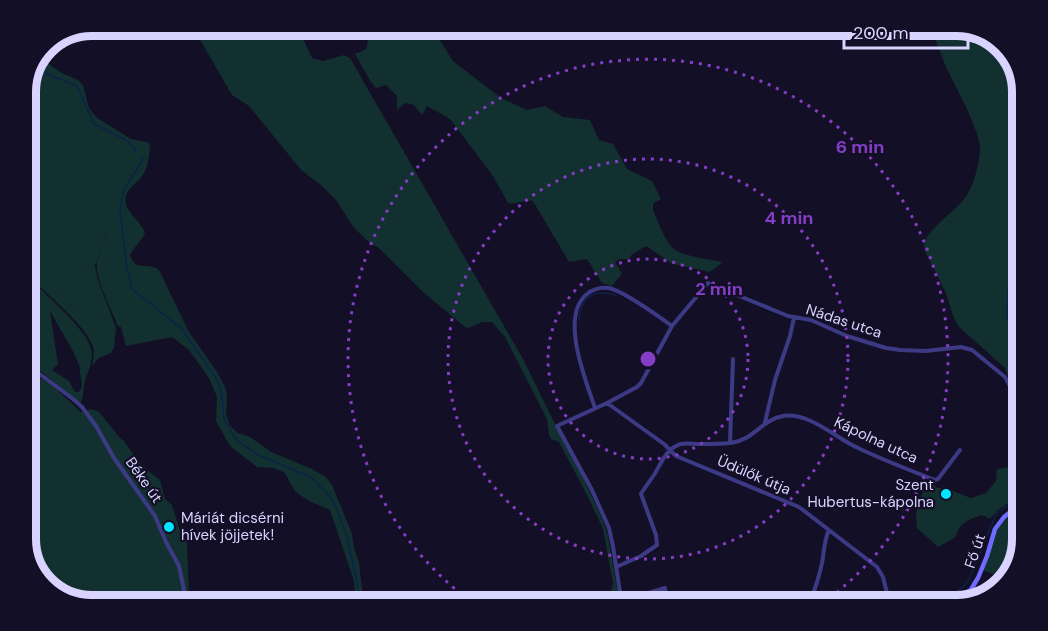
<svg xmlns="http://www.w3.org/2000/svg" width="1048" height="631" viewBox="0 0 1048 631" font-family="'DM Sans',sans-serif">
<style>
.green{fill:#12302f;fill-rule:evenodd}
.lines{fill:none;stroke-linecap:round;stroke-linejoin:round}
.stream{stroke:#0c2248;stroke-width:1.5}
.street{stroke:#3d3a85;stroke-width:4}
.secondary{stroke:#6f6bff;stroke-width:4.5}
.ring{fill:none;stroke:#843dc5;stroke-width:3;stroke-dasharray:3 6}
.poi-dot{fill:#00e5ff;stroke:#130f26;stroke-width:2}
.labels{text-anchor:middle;stroke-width:4.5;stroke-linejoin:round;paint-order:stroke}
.street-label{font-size:15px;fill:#d9d4ff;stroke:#130f26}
.poi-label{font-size:15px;fill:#d9d4ff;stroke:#130f26;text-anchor:end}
.rim{fill:none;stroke:#d9d4ff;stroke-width:8}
.centre{fill:#843dc5;stroke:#130f26;stroke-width:3}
.ring-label{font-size:18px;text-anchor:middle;font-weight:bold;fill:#843dc5;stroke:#130f26;stroke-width:4.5;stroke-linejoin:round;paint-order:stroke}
</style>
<rect width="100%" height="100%" fill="#130f26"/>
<path class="green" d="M192,26H297L312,58L323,61L344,55L350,58L523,359L554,422L583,477L601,516L608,535L620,605H610L609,599L613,583L603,529L588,497L559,442L551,439L549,435L547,419L505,337L492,322H482L469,328L465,327L424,293L378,247L371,244L354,228L336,200L320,184L302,171L249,106L232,95Z
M361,26H431L453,61L501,98L527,110L545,106L563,117L590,120L599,140L613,144L627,169L652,181L661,199L655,202L653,204V210C658,221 666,245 677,251C685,256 712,260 723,262L710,272L673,264L646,246L632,254L629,259H620L615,262L622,274L612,286L602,283L587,259L569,262L533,201C524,199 517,205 508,203L493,176L450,119L427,106L422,115L414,105L405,103L397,110V96L386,85L376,88L371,82L355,54L366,49L368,41Z
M932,26H956L990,35L1013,58L1022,86V254L1015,301L1017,314L1022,326V403L1011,385L1005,368L958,326C953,317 950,307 947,296C942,285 937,274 931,263C929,258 924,252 924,246C924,231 956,211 965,198C974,185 979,165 980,150C981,134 959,93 951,77C943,61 936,43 932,26Z
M42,52L50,65L62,73L78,80L83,85L89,108L96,117L131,139L147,142L150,145C149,154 149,165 144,173C138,184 122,190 126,205C130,215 141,222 145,233C142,241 134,246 130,255C136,273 148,261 159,270L189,332L217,372L225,387L227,396L226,414L230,426L238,433L250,437L271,452L312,469L326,477L332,485L352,534L354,548L359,563L364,605H356L354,581L330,510L307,500L295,491L284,472L273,468L257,467L230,446L216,421L217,397L209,378L189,350L172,337L126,346L121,327L118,326C112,311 94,276 97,261C99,252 105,243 107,234L95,266L98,280L116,328L114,348L111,353L99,358L92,366C93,360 95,353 93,347C86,324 43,292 26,273V88Z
M26,274C41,292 87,328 91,349C94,359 88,371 85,381C83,389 84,397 80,404L42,372L26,364ZM50,311L73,351L79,365L82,387L79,392H75L69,381L52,370L58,364Z
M26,369L53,386L81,412L91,409L99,412L120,438L124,441L143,467L160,480L165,499L172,505L180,531L187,540L189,598L191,605H92L58,596L35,573L26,543Z
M1015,466H1022V493L997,511L990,519L982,515C969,519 958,524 956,537L938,547L917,528L916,517L917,508L924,489L932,483L937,488H948L955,492L971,498L986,493L996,481L997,469Z
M1022,506C1022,528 1024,563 1007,579L982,570L996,532L1002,521Z"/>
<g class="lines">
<path class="stream" d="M1011,56L1018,147L1020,213L1009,273L1007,316L1022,363
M38,61L45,73L77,86L94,124L128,141L137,152
M141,157L143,160L124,189L120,209L126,263L132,289L181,328L218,381L222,397L224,419L236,439L256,454L312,478L333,500L347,536L359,592V605
M579,320C581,296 593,289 616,295
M938,605L963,587L969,579L996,514L1001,510L1022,498"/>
<path class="street" d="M26,366L41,375L73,399L82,407L96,426L114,458L155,516L166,542L179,566L187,605
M607,403L664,444L676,456L799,507L877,567L883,577L887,593L905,605
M595,408C586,381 559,316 587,294C593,289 601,287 609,288C624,291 658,316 672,326
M765,422L775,380L790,336L794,318
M730,443L733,359
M616,567L641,556L657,545L656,535L641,494C645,487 650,481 654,475C661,464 666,448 681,444C686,443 693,444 699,444C710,444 721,444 731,443C754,440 761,420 783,416C809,412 836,438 858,448C883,460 909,470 935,480L938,479L960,450
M622,601L665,588L667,605
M969,602L970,591
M622,605L613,546L609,528L592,490L557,426L607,403L637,387L641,383L672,326L708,283L788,316L811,320L847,336L886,348L900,350L926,351L961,347L972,350L1005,377L1022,408
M809,605C814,592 819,578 822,563C824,553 824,540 829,530
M876,605L887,593"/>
<path class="secondary" d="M949,605L964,593L970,591L978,578L987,556L995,529L1004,517L1022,503"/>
</g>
<g class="ring">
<circle cx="648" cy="359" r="100"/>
<circle cx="648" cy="359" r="200"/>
<path d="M476 605A300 300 0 1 1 820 605"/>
</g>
<g class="poi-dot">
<circle cx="946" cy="494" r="6"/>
<circle cx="169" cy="527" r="6"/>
</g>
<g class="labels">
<g class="street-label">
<text transform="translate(844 321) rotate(18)" y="5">Nádas utca</text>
<text transform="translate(876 440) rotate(25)" y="5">Kápolna utca</text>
<text transform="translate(754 475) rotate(23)" y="5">Üdülők útja</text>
<text transform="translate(144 480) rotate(55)" y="5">Béke út</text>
<text transform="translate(975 551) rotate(-71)" y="5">Fő út</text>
</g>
<g class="poi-label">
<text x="934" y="490">Szent<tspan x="934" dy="17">Hubertus-kápolna</tspan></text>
<text x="181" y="523" text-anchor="start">Máriát dicsérni<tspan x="181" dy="17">hívek jöjjetek!</tspan></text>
</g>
</g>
<path d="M0 0H1048V631H0ZM92 36H956A56 56 0 0 1 1012 92V539A56 56 0 0 1 956 595H92A56 56 0 0 1 36 539V92A56 56 0 0 1 92 36Z" fill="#130f26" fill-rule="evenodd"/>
<path class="rim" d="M92 36H956A56 56 0 0 1 1012 92V539A56 56 0 0 1 956 595H92A56 56 0 0 1 36 539V92A56 56 0 0 1 92 36Z"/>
<circle cx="648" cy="359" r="9" class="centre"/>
<g class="ring-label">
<text x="860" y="153">6 min</text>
<text x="789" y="224">4 min</text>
<text x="719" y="295">2 min</text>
</g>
<path d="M844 39v9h124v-9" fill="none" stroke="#d9d4ff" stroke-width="3"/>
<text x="853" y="39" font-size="18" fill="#d9d4ff" stroke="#130f26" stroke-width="4.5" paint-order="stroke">200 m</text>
</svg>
